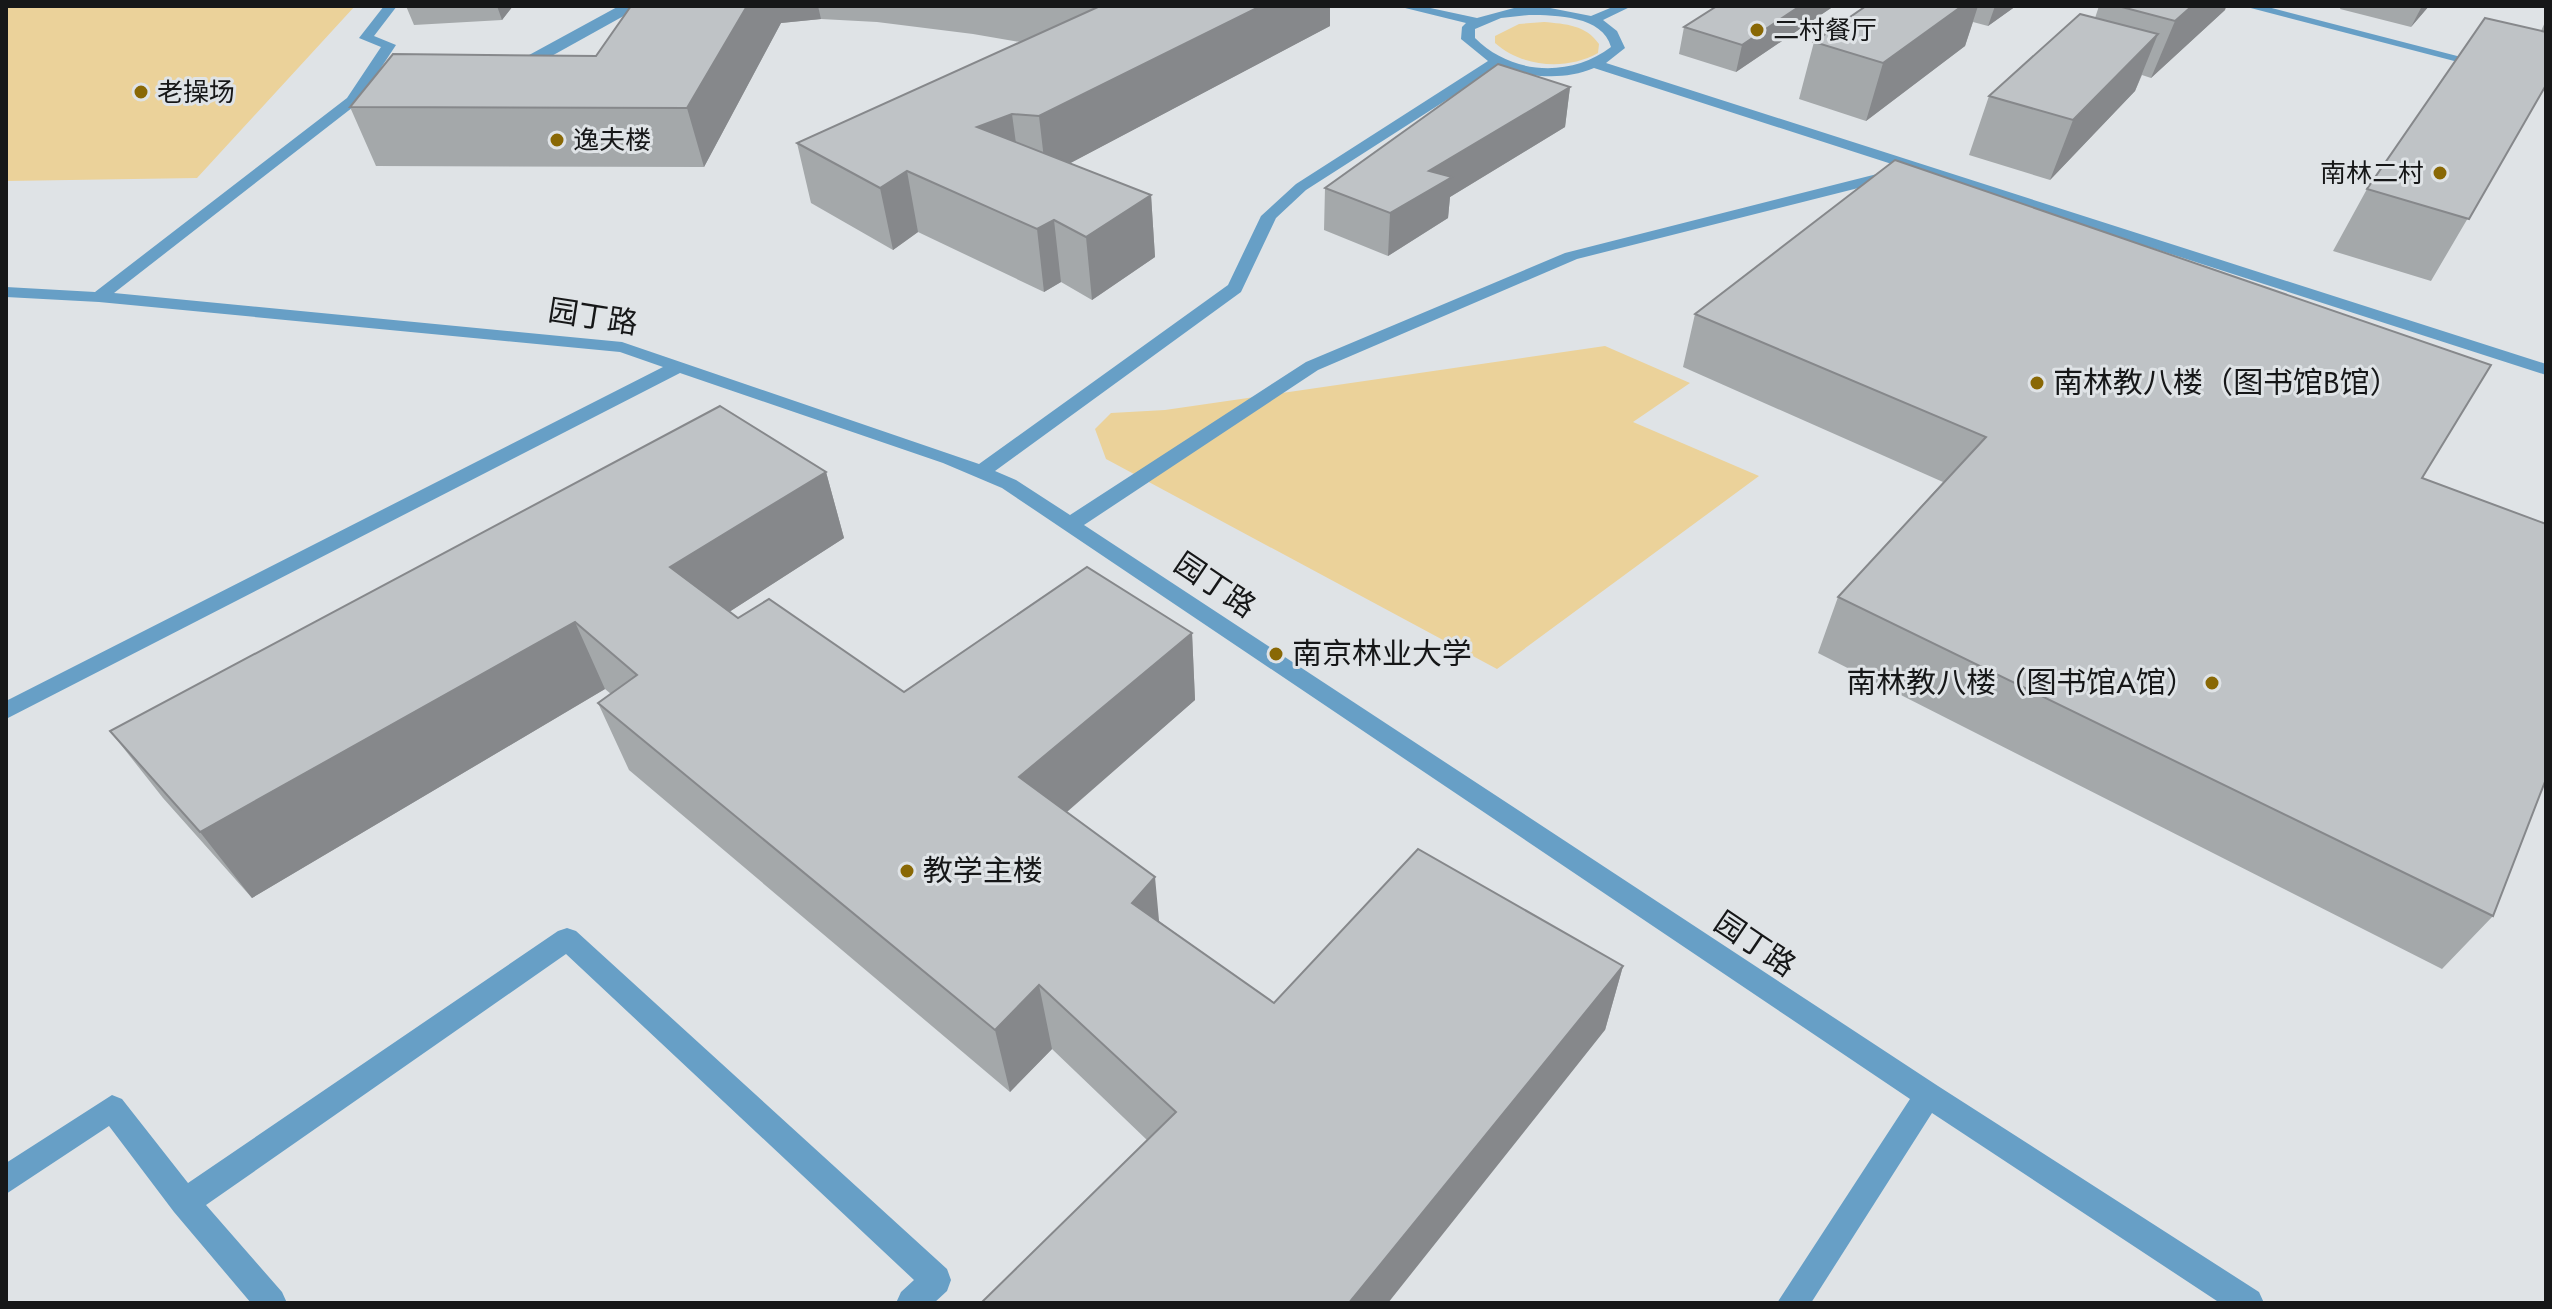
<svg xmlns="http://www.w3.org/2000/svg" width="2552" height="1309" viewBox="0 0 2552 1309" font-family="Jost,'Noto Sans SC',sans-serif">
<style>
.green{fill:#ebd29a}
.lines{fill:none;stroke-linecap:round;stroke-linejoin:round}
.service{fill:#679fc6;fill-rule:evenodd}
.wall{fill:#a4a8aa}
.shaded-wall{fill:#86888b}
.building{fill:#bfc3c6;stroke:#86888b;stroke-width:2}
.poi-dot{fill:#896805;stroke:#dfe3e6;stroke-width:3}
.labels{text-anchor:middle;stroke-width:6;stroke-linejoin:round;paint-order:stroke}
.far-poi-label{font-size:26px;fill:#161718;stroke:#dfe3e6;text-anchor:start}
.street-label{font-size:30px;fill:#161718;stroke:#dfe3e6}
.poi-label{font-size:30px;fill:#161718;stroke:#dfe3e6;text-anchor:start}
</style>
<rect width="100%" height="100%" fill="#dfe3e6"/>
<path class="green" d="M6,6H355L197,178L6,181Z
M1544,22C1566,24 1586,25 1599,44L1598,53C1566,71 1522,67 1495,43V36L1519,24Z
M1605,346L1690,383L1633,422L1759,476L1497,669L1106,459L1095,429L1111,413L1165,410Z"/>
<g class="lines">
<path class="service" d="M384,6H397L374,36L396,45L363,95L382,91L389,95L387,98L357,104L114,293L622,342L979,464L1228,285L1261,216L1296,184L1488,61L1461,39L1462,27L1466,23L1397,6H1421L1477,18L1514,8L1545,7L1591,16L1615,6H1632L1603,20L1617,31L1625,48L1606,63L2546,364V375L1594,68C1563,81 1529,77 1498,67L1306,190L1276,218L1241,292L995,471L1016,480L1070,515L1306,362L1565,253L1889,171L1894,173V179L1577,259L1318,370L1084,525L1938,1086L2259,1292L2264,1303H2220L1932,1113L1811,1303H1777L1910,1099L1002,488L943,463L680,373L6,719V701L663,367L620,352L99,302L6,297V287L95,292L347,98L381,47L359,38ZM1529,15C1556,15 1603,16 1611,47C1570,78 1512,75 1475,38V29L1501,18Z
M619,6H631L629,13L530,68L514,71L507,67Z
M2243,6H2264L2492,65L2485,69Z
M567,928L576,931L947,1269L951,1280L947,1291L934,1303H896L901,1292L914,1280L566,954L206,1205L282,1292L287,1303H251L174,1212L109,1126L6,1194V1163L112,1095L122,1099L188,1183L558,931Z"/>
</g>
<path class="wall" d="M406,6H513L502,20L414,25Z
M631,6H1330V26L1070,163L1151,195L1155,257L1092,300L1061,282L1044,292L918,232L893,250L811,203L797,143L1020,42L973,34L877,22L821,19L781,23L704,167L376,166L350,107L596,56Z
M1717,6H1834L1736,72L1679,54L1684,27Z
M1866,6H2016L1988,26L1973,22L1965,46L1866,121L1799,99L1814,42Z
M2099,6H2226L2225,10L2151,78L2142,75L2135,91L2050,180L1969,155L1989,96L2095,18Z
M2341,6H2429L2411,27L2340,9Z
M2546,20V85L2431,281L2333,251L2367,189L2541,31Z
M1570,87L1565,127L1450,197L1448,218L1388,256L1324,230L1325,188Z
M1695,314L2422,478L2493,916L2442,969L1818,653L1838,597L1943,482L1683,367Z
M826,472L844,538L729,612L738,618L904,692L1192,633L1195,700L1067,812L1160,922L1274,1003L1623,966L1605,1030L1147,1140L1052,1049L1010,1092L629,770L598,703L611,694L605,689L252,898L163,798L110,731Z"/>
<path class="shaded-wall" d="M497,6H513L502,20Z
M747,6H818L821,19L781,23L704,167L687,108Z
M1261,6H1330V26L1046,176L1039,116Z
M1800,6H1834L1736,72L1742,45Z
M1962,6H1978L1965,46L1866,121L1883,63Z
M1995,6H2016L1988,26Z
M2192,6H2226L2225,10L2151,78L2175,21Z
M2422,6H2429L2411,27Z
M2158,34L2135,91L2050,180L2073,120Z
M1570,87L1565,127L1450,197L1448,218L1388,256L1390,213L1429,171Z
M1012,114L1020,173L977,127Z
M907,171L918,232L893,250L880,188Z
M1151,195L1155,257L1092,300L1086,237Z
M1054,220L1061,282L1044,292L1037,229Z
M826,472L844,538L695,634L670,567Z
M575,622L605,689L252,898L200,832Z
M1192,633L1195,700L1031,843L1019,777Z
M1155,877L1161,942L1132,903Z
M1623,966L1605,1030L1388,1303H1349Z
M1039,985L1052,1049L1010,1092L995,1030Z"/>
<path class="building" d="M631,6H747L687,108L350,107L393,54L596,56Z
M1094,6H1261L1039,116L1012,114L977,127L1151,195L1086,237L1054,220L1037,229L907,171L880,188L797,143L1098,7Z
M1717,6H1800L1742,45L1684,27Z
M1866,6H1962L1883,63L1814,42Z
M2118,6H2192L2175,21Z
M2080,14L2158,34L2073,120L1989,96Z
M2485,18L2546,32V85L2469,219L2367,189Z
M1498,64L1570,87L1429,171L1452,177L1390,213L1325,188Z
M1895,160L2491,365L2422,478L2546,524V779L2493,916L1838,597L1986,437L1695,314Z
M720,406L826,472L670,567L738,618L769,599L904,692L1087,567L1192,633L1019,777L1155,877L1132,903L1274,1003L1418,849L1623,966L1349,1303H981L1176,1112L1039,985L995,1030L598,703L637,675L575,622L200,832L110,731Z"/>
<g class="poi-dot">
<circle cx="1757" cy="30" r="8"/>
<circle cx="141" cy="92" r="8"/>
<circle cx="557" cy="140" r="8"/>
<circle cx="2440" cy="173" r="8"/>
<circle cx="2037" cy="383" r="8"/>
<circle cx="1276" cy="654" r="8"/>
<circle cx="2212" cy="683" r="8"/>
<circle cx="907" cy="871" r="8"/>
</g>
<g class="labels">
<g class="far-poi-label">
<text x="1773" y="39">二村餐厅</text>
<text x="157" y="101">老操场</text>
<text x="573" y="149">逸夫楼</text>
<text x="2424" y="182" text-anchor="end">南林二村</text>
</g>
<g class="street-label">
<text transform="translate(593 317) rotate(9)" y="10">园丁路</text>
<text transform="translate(1215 585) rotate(34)" y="10">园丁路</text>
<text transform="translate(1755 944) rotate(34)" y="10">园丁路</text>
</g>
<g class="poi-label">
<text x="2053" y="393">南林教八楼（图书馆B馆）</text>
<text x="1292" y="664">南京林业大学</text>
<text x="2196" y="693" text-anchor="end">南林教八楼（图书馆A馆）</text>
<text x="923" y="881">教学主楼</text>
</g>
</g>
<rect width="2552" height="1309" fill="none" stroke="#161718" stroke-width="16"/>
</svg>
